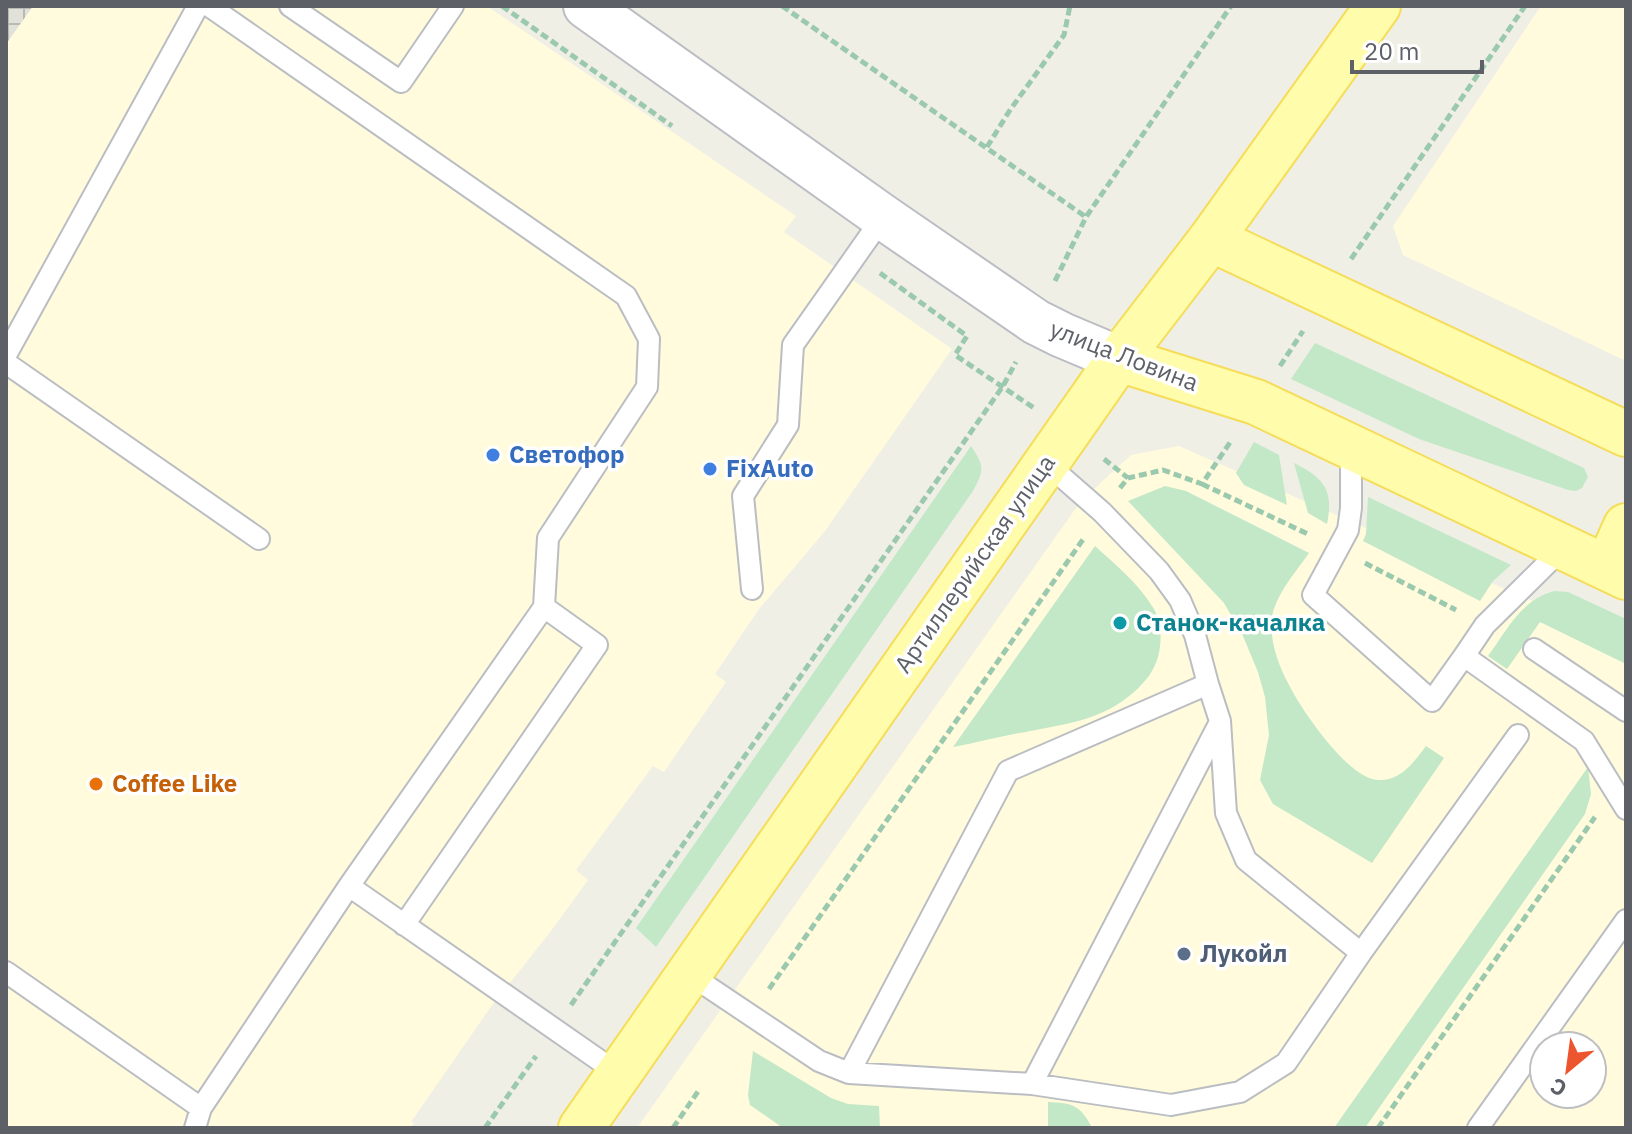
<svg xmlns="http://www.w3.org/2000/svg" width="1632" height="1134" viewBox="0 0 1632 1134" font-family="'IBM Plex Sans',sans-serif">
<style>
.commercial{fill:#fffbdc;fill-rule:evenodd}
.industrial{fill:url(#industrial-grid)}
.grass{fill:#c2e8c7}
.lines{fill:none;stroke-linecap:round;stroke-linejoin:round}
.lane-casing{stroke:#babdc2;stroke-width:24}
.secondary-casing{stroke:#bbbdc4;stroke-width:48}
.primary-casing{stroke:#f5dd5a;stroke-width:48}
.path{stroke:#9bc9ae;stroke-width:5;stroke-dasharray:8 4;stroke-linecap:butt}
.lane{stroke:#fff;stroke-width:20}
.secondary{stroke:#fff;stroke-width:44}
.primary{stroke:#fffcac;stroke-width:44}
.shop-dot{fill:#3f7fe0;stroke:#fff;stroke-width:3}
.culture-dot{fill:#0f9aa8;stroke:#fff;stroke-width:3}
.food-dot{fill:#e8710a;stroke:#fff;stroke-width:3}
.service-dot{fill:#5c6f8a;stroke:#fff;stroke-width:3}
.labels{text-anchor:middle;stroke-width:7;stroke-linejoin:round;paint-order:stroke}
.street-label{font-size:24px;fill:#5d6067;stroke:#fff}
.shop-label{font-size:24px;font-weight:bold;fill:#366cbe;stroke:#fff;text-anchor:start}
.culture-label{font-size:24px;font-weight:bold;fill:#0d838f;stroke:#fff;text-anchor:start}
.food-label{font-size:24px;font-weight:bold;fill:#c56008;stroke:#fff;text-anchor:start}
.service-label{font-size:24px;font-weight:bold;fill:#4e5e75;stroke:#fff;text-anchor:start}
</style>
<defs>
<pattern id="industrial-grid" width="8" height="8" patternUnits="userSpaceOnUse" patternTransform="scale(2)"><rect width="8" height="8" fill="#e1e1da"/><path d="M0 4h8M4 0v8" fill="none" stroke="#babab5"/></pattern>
</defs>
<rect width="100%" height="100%" fill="#f0efe6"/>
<path class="commercial" d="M33,6H487L796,216L784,232L952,349L825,531L759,609L715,674L726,682L664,772L653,766L576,870L588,880L551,931L490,1008L411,1122L414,1123L410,1128H6V44Z
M1541,6H1626V361L1403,255L1393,226Z
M1179,446L1626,642V1128H637L1081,501L1131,455ZM1544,1046H1592V1094H1544Z"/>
<path class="industrial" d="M6,6H33L6,44Z"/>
<path class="grass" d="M1315,343L1584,468L1588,477L1582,488L1576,491L1568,490L1419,439L1291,379Z
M1254,442L1279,455L1287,505L1244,485L1236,473Z
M971,446C984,466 985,469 973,491L656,947L636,928Z
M1294,463C1324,478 1334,490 1327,524L1308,513Z
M1165,486L1186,491L1309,553C1296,572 1276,594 1272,617C1269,639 1278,664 1288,683C1300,708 1348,779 1378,780C1401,781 1413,763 1426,746L1444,758L1372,863L1273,804L1260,780L1269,735L1265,697L1258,672L1243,636L1224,603L1128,501Z
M1368,497L1511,565L1493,581L1480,601L1363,541L1366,534Z
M1095,546C1116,565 1139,584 1154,609C1162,623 1162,641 1158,657C1154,671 1146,681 1134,692C1100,722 1063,724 1020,733C998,737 976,743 953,747Z
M1554,591L1568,592L1626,619V664L1540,622L1507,669L1488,656C1507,630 1521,600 1554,591Z
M1588,767L1591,794L1585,814L1365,1128H1334Z
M753,1051L831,1098L848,1104L879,1106L880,1128H783L750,1105L748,1095Z
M1048,1102C1072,1103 1081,1105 1092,1128H1048Z"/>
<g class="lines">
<g class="lane-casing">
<path id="lane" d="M290,6L401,82L453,6
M6,355L198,6
M6,363L259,539
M1351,447V508L1348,530L1313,595L1432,701L1464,656
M1564,547L1485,625L1464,656L1584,741L1626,809
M752,589L743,496L788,425L793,345L883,217
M1534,649L1626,711
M349,886L619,1074
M404,925L597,645L544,607
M1361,953L1518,735
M6,972L201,1108
M689,974L819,1061L849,1073L1008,771L1208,684L1195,635L1180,600L1159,571L1102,512L1046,463
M849,1073L1032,1084L1171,1105L1240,1092L1286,1063L1361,953L1246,860L1226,813L1220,721L1208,684
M1032,1084L1220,722
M195,1128L201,1108L349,886L544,607L548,538L647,387L649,339L626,296L209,6
M1478,1128L1626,920"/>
</g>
<g class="secondary-casing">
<path id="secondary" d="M586,6L883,217L1036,322L1062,335L1119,359"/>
</g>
<g class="primary-casing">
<path id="primary" d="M1211,239L1626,434
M1119,359L1256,402L1626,577
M1607,568L1626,526
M581,1128L1119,359L1211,239L1378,6"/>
</g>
<path class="path" d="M502,6L672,126
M782,6L1086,217
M987,147L1010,110L1064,35L1070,6
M1351,259L1525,6
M880,273L967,336L955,355L1034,408
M1055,281L1086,217L1231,6
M1280,366L1303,331
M1104,459L1128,478
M1202,484L1310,535
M1120,488L1128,478L1163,470L1202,484L1231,441
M1365,563L1456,610
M769,989L1084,538
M571,1005L1003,386L1016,362
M485,1128L536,1056
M673,1128L699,1090
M1378,1128L1595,817"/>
<use href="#lane" class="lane"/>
<use href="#secondary" class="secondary"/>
<use href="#primary" class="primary"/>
</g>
<g class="shop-dot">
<circle cx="493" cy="455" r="8"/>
<circle cx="710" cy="469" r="8"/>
</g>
<circle class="culture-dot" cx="1120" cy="623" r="8"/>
<circle class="food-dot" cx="96" cy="784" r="8"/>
<circle class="service-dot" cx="1184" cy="954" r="8"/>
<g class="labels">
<g class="street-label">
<text transform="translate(1124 356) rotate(21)" y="8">улица Ловина</text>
<text transform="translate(975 564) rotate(-55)" y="8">Артиллерийская улица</text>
</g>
<g class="shop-label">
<text x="509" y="463">Светофор</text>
<text x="726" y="477">FixAuto</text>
</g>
<g class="culture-label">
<text x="1136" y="631">Станок-качалка</text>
</g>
<g class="food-label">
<text x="112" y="792">Coffee Like</text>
</g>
<g class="service-label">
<text x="1200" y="962">Лукойл</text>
</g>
</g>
<rect width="1632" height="1134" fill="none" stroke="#5d6067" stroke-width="16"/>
<g transform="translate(1568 1070) rotate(209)"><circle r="38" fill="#ffffff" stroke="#bebfc2" stroke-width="2"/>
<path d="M0-6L14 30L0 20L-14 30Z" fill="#ed552f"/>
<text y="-12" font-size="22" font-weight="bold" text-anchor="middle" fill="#5d6067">С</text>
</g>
<path d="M1352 60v12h130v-12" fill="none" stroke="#5d6067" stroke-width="4"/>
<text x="1364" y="60" font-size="24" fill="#5d6067" stroke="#ffffff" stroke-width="6" paint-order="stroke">20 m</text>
</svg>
